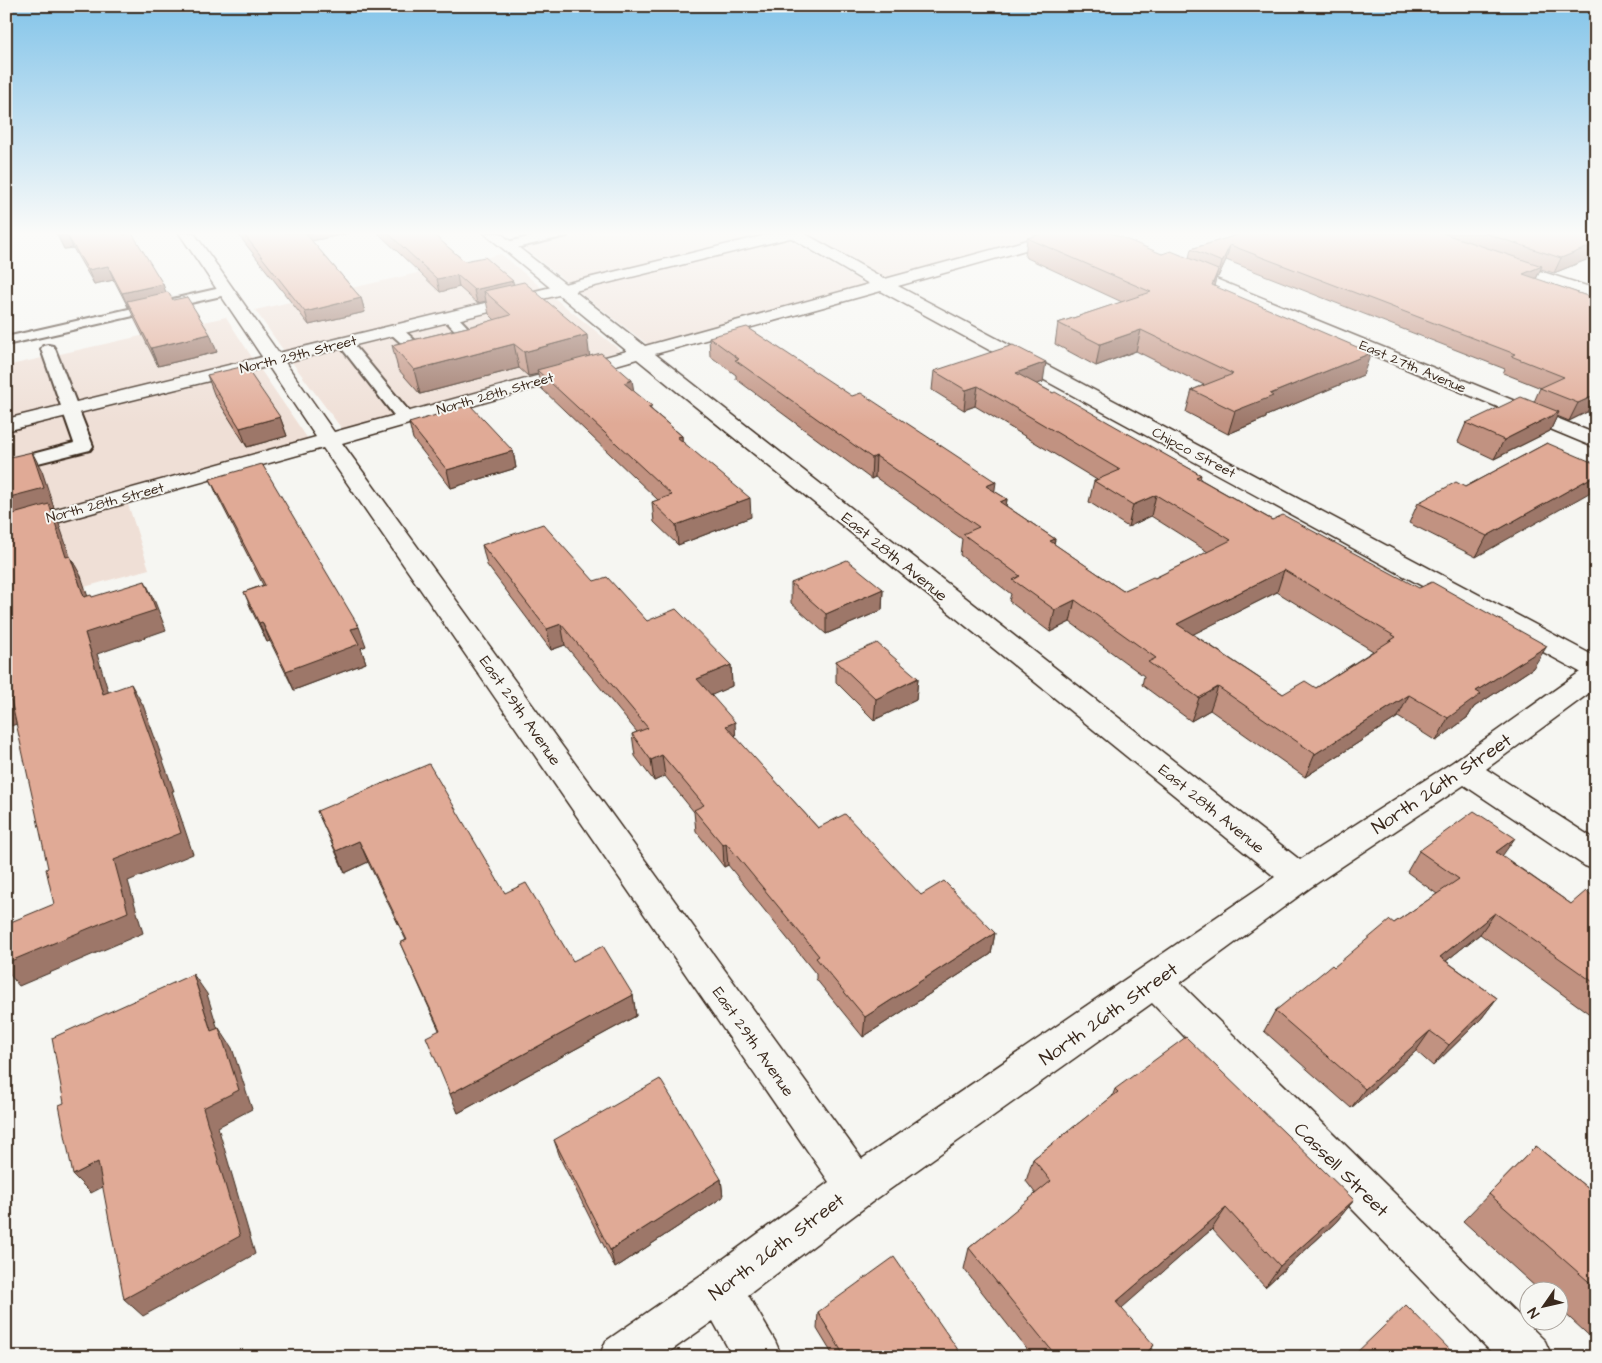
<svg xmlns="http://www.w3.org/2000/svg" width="1602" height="1363" viewBox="0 0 1602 1363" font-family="'Architects Daughter',sans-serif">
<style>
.built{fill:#efdfd6}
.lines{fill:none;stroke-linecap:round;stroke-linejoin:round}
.service-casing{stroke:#3b2a1e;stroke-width:4}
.minor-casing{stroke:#3b2a1e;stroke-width:3}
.tertiary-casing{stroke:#3b2a1e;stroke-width:3}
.service{fill:#f6f6f2;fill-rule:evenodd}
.minor{fill:#f6f6f2;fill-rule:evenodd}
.tertiary{fill:#f6f6f2;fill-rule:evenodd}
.wall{fill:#c19281;stroke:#3b2a1e;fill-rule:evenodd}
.shaded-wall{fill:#9d7769;stroke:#3b2a1e}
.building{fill:#e0aa96;stroke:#3b2a1e;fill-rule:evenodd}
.labels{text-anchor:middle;stroke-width:4;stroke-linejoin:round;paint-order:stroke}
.far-street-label{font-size:14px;fill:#3b2a1e;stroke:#f6f6f2}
.street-label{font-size:16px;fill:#3b2a1e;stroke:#f6f6f2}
.near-street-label{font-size:19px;fill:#3b2a1e;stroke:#f6f6f2}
</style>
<rect width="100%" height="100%" fill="#f6f6f2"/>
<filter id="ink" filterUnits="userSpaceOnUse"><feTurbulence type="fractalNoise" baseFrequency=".02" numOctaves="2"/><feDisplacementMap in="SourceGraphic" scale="10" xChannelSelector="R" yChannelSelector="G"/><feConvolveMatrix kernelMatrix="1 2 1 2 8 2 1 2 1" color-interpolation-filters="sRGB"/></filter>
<g filter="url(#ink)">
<path class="built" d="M589,233H773L568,283L524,248Z
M812,233H1050L886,278L809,234Z
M788,239L865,284L647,344L578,291Z
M501,254L543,289L284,351L255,310Z
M553,297L621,351L342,429L291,361Z
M226,317L253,359L6,418V366Z
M260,369L308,439L6,521V431Z
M128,504L149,569L6,609V538Z"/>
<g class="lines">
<g class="service-casing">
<path id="service" d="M547,233H569L567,236L507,250L501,246L503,243Z
M225,287L230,288L232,291L230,294L6,345V337Z
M450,313L455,314L481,341L483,344L481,347H471L445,320L443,317L445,314Z
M395,326L400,327L430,354L433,357L430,360H420L390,333L388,330L390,327Z
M344,338L349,339L412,415L414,419L412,423H400L337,342L339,339Z
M48,345L53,346L55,349L93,446L90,450L6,471V461L74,443L41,349L43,346Z"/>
</g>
<g class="minor-casing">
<path id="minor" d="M179,233H194L334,432L627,351L484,233H500L645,346L869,284L788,236L786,233H804L885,279L1053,233H1077L1075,236L898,286L1596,657V688L1486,769L1596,840V870L1585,866L1464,785L1311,887L1180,983L1545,1341L1552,1357H1496L1152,1003L872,1202L748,1295L775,1341L782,1357H733L713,1321L662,1357H599L606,1341L704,1273L829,1182L323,448L6,537V523L316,437ZM881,291L1580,672L1453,762L1300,860L655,354ZM637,359L1275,877L862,1159L342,443Z
M1179,264L1596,434V448L1173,272L1171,269L1173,266Z"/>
</g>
<g class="tertiary-casing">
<path id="tertiary" d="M774,233H800L798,236L6,431V419Z
M1502,259L1596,289V300L1496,267L1494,264L1496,261Z"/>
</g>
<use href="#service" class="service"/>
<use href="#minor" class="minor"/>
<use href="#tertiary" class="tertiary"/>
</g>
<path class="wall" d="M56,233H123L166,292L217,352L158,366L134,318L129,307H128L114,280L94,284L73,248L64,249Z
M237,233H350L312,241L361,298L365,312L309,325Z
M378,233H432L464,261L514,284L589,356L634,391L653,411L682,436V441L751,517L678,545L654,522L652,502L658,500L541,388L538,374L528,376L519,368L420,394L398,369L392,345L476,325L495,320L489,314L486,301L477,303L459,287L440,292Z
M1244,233H1596V256L1554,273L1541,269L1536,279L1596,299V415L1587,412L1569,421L1557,416L1550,431L1494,459L1458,442L1466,423L1534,402L1540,388H1541L1503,373L1505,369L1226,260L1218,277H1216L1214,286L1363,375L1266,416V418L1228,434L1186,412L1192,390L1204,385L1136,351L1096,366L1055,344L1058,323L1122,302L1025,257L1027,238L1162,254L1189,258L1191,249Z
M709,337L994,491L1007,499L1006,506L1055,539L1054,544L1123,591L1155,578L1208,552L1151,516L1128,527L1089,502L1094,481L1097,480L975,406L964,410L932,390L934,371L1043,382L1037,384L1201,475L1200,479L1533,668L1474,707L1468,717L1436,741L1398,717L1305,777L1210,710L1191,721L1142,685L1144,676L1070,622L1050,632L1009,601L1011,594L960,555L962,539L875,477L871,479L736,379V375L710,356ZM1277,592L1373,651L1316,688L1283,694L1193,634Z
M207,375L280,417L287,436L247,447L214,394Z
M409,423L513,451L516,468L451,488L413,439Z
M1547,443L1476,557L1409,523L1418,503L1465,487Z
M210,479L366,646L361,648L366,663L294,690L270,641L267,642L252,611L244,592L263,585L218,497Z
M482,545L594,581L647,621L731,665L732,686L711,695L735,737L818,828L921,895L995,933L991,954L863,1037L816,979V974L728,865L724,867L696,831L694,812L665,776L654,781L635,756L632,734L637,732L565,645L551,650L487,565Z
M791,583L883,589L882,610L826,634L791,603Z
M836,661L918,678L916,700L874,720L836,682Z
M317,811L505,893L573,961L633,995L636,1016L458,1113L439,1030L400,943L406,940L368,862L345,873Z
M1419,851L1503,856L1571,904L1596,898V1010L1591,1015L1480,934L1446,961L1497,998L1481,1019L1433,1066L1416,1051L1351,1108L1264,1031L1275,1011L1394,923L1437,894L1407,872Z
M1115,1089L1354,1200L1336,1222L1265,1287L1212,1229L1121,1308L1146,1357H1033L964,1269L969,1248L1036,1194L1026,1181L1033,1159L1112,1097Z
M554,1140L721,1179L723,1197L615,1268L561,1160Z
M1536,1146L1596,1195V1342L1560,1309V1290H1539L1463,1221Z
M818,1312L963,1357H834L817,1329Z"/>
<path class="shaded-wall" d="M304,233H350L306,242Z
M67,235L73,248L64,249L58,236Z
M1596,244V256L1554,273L1561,258Z
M1230,245L1226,260L1218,277L1222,262Z
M108,266L114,280L94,284L88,270Z
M1542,266L1535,281L1523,274Z
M1218,270L1213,290L1212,285Z
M457,275L459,287L440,292L437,279Z
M513,281L515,294L484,291L486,301L477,303L474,290Z
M163,284L168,298L127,301L129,307H128L122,293Z
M361,298L365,312L309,325L305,312Z
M1141,330L1136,351L1096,366L1100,344Z
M210,334L217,352L158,366L151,348Z
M587,335L590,359L537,370L538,374L528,376L524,352Z
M514,344L519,368L420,394L414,370Z
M1371,353L1363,375L1266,416V418L1228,434L1235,411L1270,394Z
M1046,362L1043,382L1014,392L1016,373Z
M632,380L635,398L624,383Z
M978,386L975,406L964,410L966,390Z
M1596,395L1587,412L1569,421L1578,403Z
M1559,412L1550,431L1494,459L1504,440Z
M280,417L287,436L247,447L240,428Z
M682,436L683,455L677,437Z
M513,451L516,468L451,488L447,470Z
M32,452L42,471L54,508L51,509L59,524L77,577L6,521V498Z
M876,456L875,477L871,479L872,458Z
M1596,475V489L1476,557L1487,536Z
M996,482L993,503L986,486Z
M1156,495L1151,516L1128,527L1133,505Z
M750,498L751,517L678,545L676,525Z
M1007,499L1004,520L1000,502Z
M1055,539L1051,561L1050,541Z
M70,556L81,576L95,618L84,597Z
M1284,570L1277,592L1170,646L1177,624Z
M145,581L155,602L166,630L97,654L115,714L103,694L85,633Z
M883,589L882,610L826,634V614Z
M1075,600L1070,622L1050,632L1055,610Z
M262,622L270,641L267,642L259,623Z
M561,624L565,645L551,650L547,629Z
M359,627L366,646L361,648L366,663L294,690L286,671L351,629Z
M1547,646L1533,668L1474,707L1468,717L1436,741L1448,718L1476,691Z
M731,665L732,686L699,701L697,679Z
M918,678L916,700L874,720L876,699Z
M131,684L143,705L174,791H172L193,854L128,881L143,933L19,986L6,970V963L114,860Z
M1218,687L1210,710L1191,721L1199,698Z
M1409,695L1398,717L1305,777L1315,754Z
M11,700L25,721L8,727L6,724V702Z
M735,722L736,744L726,726Z
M662,755L665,776L654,781L651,760Z
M1515,838L1500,859L1496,852Z
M359,841L368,862L345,873L336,851Z
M726,843L728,865L724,867L723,845Z
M1495,913L1480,934L1426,977L1440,957Z
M995,933L991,954L863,1037L865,1017Z
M193,974L207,994L225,1052L211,1031Z
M633,995L636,1016L458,1113L450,1094Z
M1497,998L1481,1019L1433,1066L1449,1045Z
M219,1028L232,1048L252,1109L218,1127L255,1254L143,1316L124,1299L203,1108Z
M1430,1031L1416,1051L1351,1108L1365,1089Z
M98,1162L116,1180L91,1193L73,1175Z
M721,1179L723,1197L615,1268L610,1250Z
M1354,1200L1336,1222L1265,1287L1280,1266Z
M1226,1208L1212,1229L1106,1322L1116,1302Z
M1154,1345L1146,1357H1142Z"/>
<path class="building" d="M56,233H123L124,235L132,233L163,284L122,293L108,266L88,270L67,235L58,236Z
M243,233H305L361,298L305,312Z
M388,233H432L464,261L485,257L513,281L474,290L457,275L437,279Z
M1045,233H1111L1162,254L1171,251L1218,270L1212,285L1371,353L1270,394L1273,396L1235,411L1192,390L1233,374L1141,330L1100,344L1058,323L1151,292L1027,238Z
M1244,233H1442L1542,266L1523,274L1596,299V395L1578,403L1540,388L1564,377L1511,356L1515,354L1230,245L1222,262L1191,249Z
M1484,233H1596V244L1561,258Z
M524,282L587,335L524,352L514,344L414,370L392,345L476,325L511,315L484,291Z
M168,292L173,300L187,297L210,334L151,348L127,301Z
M747,327L852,396L861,393L996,482L986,486L1007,499L1000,502L1055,539L1050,541L1123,591L1153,577L1155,578L1231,540L1156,495L1133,505L1094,481L1120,470L978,386L966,390L934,371L1013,345L1046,362L1016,373L1053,393L1055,392L1201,475L1196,477L1272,520L1283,515L1419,588L1432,582L1547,646L1476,691L1481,694L1448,718L1409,695L1315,754L1218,687L1199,698L1148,662L1156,658L1075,600L1055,610L1013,580L1020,576L963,534L979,527L876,456L872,458L735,360L739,359L709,337ZM1284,570L1396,637L1316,688L1305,681L1283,694L1177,624Z
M601,353L632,380L624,383L652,406L648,407L682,436L677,437L750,498L676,525L652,502L672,495L537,370Z
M245,366L280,417L240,428L207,375Z
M1521,397L1559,412L1504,440L1466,423Z
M470,405L513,451L447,470L409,423Z
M1547,443L1596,464V475L1487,536L1418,503L1456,482L1465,487Z
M32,452L44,488L6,498V458Z
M262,464L359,627L351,629L359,644L286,671L262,622L259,623L244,592L265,585L210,479Z
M49,504L66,557L70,556L84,597L91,595L92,597L145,581L156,610L85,633L103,694L131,684L162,770H160L181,833L114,860L128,912L6,963V924L54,904L46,869L48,868L11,700L6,702V516Z
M543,524L594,581L607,577L647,621L676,609L731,665L697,679L735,722L726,726L818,828L845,814L921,895L944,881L995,933L865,1017L816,958L819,956L726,843L723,845L694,810L704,805L662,755L651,760L632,734L648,728L561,624L547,629L482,545Z
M847,560L883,589L826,614L791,583Z
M877,643L918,678L876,699L836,661Z
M429,764L505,893L526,883L573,961L603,946L633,995L450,1094L426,1037L440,1030L400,943L407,940L359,841L336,851L317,811Z
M1474,811L1515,838L1496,852L1571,904L1586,891L1596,898V984L1495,913L1440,957L1497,998L1449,1045L1430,1031L1365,1089L1275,1011L1332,965L1334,967L1390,920L1394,923L1459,879L1419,851Z
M193,974L211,1031L219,1028L239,1090L203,1108L240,1236L124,1299L98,1162L73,1175L59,1105L64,1103L52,1038Z
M1186,1037L1354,1200L1280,1266L1226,1208L1116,1302L1154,1345L1142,1357H1057L969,1248L1051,1181L1033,1159L1118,1092L1115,1089Z
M660,1079L721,1179L610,1250L554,1140Z
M1536,1146L1596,1195V1288L1489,1194Z
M894,1257L963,1357H845L818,1312Z
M1406,1305L1457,1357H1352Z"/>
</g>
<linearGradient id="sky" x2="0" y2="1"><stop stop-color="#83c4e9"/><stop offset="0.55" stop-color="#fbfbf9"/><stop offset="1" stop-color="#fbfbf9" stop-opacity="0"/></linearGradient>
<rect width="1602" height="424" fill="url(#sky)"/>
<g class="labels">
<g class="far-street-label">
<text transform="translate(298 354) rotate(-14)" y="5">North 29th Street</text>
<text transform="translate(1413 366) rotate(23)" y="5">East 27th Avenue</text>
<text transform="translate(495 393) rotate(-16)" y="5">North 28th Street</text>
<text transform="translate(1194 452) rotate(28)" y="5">Chipco Street</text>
<text transform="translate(105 502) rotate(-15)" y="5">North 28th Street</text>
</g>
<g class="street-label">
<text transform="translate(895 556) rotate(39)" y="6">East 28th Avenue</text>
<text transform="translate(521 710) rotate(55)" y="6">East 29th Avenue</text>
<text transform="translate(1212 808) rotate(39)" y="6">East 28th Avenue</text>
<text transform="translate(754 1041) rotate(55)" y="6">East 29th Avenue</text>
</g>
<g class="near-street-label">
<text transform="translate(1441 783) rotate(-34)" y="7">North 26th Street</text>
<text transform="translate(1108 1013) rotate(-35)" y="7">North 26th Street</text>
<text transform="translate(1342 1169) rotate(45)" y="7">Cassell Street</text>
<text transform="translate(776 1246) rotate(-37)" y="7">North 26th Street</text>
</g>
</g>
<rect width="1602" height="1363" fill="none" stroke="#f6f6f2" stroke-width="25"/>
<rect x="12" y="12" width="1577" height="1338" fill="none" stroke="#3b2a1e" stroke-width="2" filter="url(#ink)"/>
<g transform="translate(1544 1306) rotate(236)"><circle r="24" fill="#f6f6f2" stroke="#aba49d"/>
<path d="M0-4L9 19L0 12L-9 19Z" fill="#3b2a1e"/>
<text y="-8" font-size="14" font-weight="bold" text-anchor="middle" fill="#3b2a1e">N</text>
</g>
</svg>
